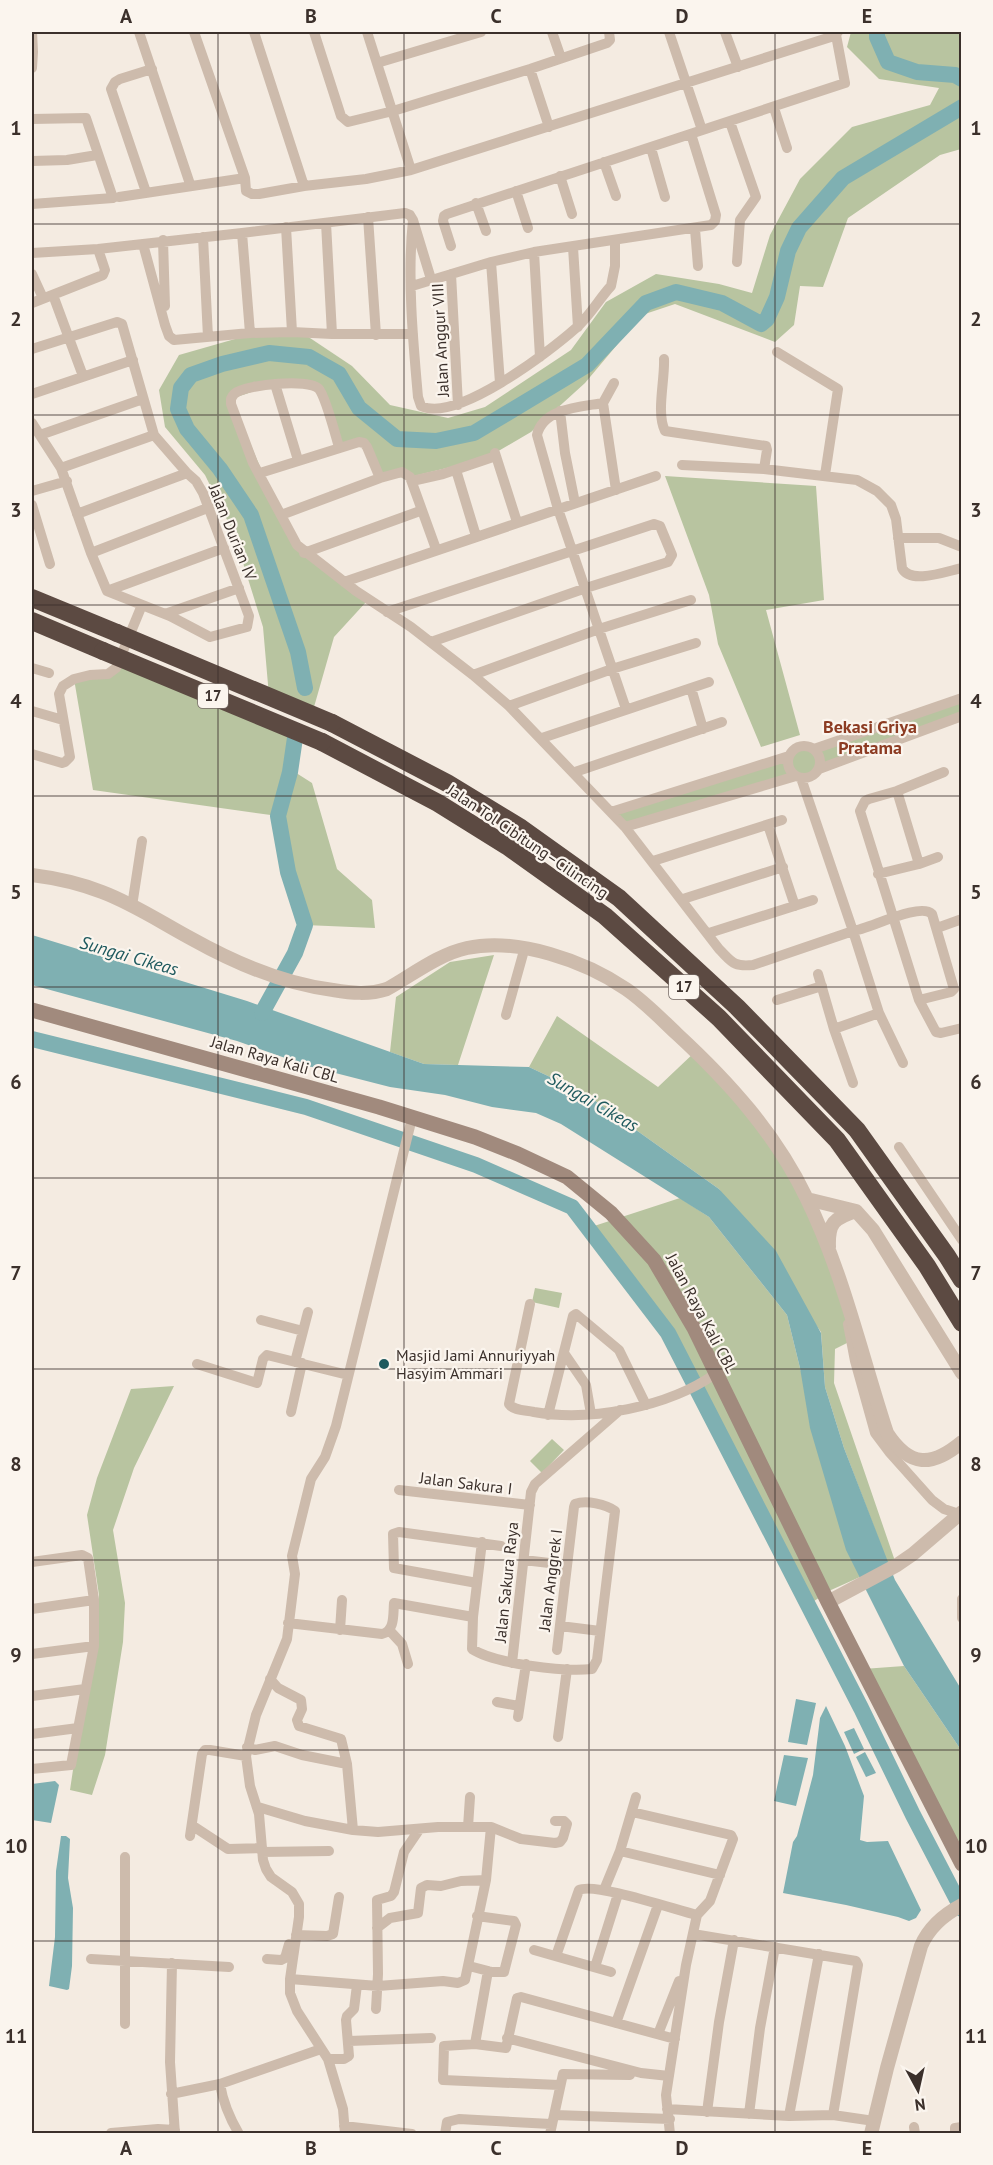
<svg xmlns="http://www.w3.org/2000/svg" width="993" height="2165" viewBox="0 0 993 2165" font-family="'PT Sans',sans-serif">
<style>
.green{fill:#b8c4a0}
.water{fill:#7fb0b2}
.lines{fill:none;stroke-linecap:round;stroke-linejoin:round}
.river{stroke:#7fb0b2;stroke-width:16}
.minor{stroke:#cdbbac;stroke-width:10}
.tertiary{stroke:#cdbbac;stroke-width:14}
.secondary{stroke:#a18a7d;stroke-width:15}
.motorway{stroke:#5c4a42;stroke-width:18}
.motorway-bridge{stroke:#5c4a42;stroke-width:18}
.grid{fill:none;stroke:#3b302b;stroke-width:1.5;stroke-opacity:0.55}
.poi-dot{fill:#1f5a5e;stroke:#fbf5ee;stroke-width:2}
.labels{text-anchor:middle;stroke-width:4.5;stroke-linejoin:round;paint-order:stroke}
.shield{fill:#fbf5ee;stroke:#756b66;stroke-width:1.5}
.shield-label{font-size:15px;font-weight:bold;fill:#3b302b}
.street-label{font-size:16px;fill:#3b302b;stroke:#fbf5ee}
.poi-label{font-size:16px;fill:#3b302b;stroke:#fbf5ee;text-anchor:start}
.neighbourhood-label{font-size:18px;font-weight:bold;fill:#8c3b22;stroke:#fbf5ee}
.water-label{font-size:18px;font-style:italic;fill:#1f5a5e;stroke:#fbf5ee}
.neatline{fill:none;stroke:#3b302b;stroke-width:2}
.grid-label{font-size:20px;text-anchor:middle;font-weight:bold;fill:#3b302b}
</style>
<rect width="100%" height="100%" fill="#f4ebe1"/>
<path class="green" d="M851,32H961V149L940,155L848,218L823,287L800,286L794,325L775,342L675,304L642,315L585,383L531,432L495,453L496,456L410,477L380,478L367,447H339L319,390L275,384L231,399L290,536L367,601L334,637L312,714L269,696L263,627L234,534L205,475L165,427L159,390L179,355L249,335L307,336L352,366L390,405L448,418L485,407L571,350L606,302L656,274L719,284L752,293L770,235L800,179L852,127L930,105L939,88L879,79L847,47Z
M665,476L816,486L824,600L766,610L800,735L761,747L718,644L709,595Z
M121,658L296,731L290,769L312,783L337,869L372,900L375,928L305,925L288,872L278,816L93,790L74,679L108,674Z
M961,698V716L819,769L811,776L625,827L611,812L791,752L798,747H810Z
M494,955L458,1065L424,1064L390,1052L396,997L450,962Z
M557,1016L658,1087L696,1051L778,1147L842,1285L851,1341L835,1349L834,1383L895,1561L888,1564L844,1448L825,1387L821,1332L719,1189L584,1093L529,1067Z
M680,1198L709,1217L787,1315L800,1368L860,1577L831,1590L808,1605L677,1348L640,1284L591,1227Z
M535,1288L562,1293L559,1308L532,1302Z
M174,1386L134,1468L113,1530L125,1603L123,1642L105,1755L92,1795L70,1790L99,1595L87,1515L97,1478L131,1389Z
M552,1439L564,1450L542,1473L530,1461Z
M904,1666L961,1750V1868L863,1669Z"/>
<path class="water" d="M32,935L247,1001L424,1064L529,1067L584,1093L719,1189L776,1251L821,1333L825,1387L844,1448L895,1580L961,1689V1750L904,1666L846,1550L810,1428L800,1368L787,1315L709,1217L561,1124L536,1113L492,1107L445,1095L390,1087L308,1066L237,1041L32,985Z
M796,1699L816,1703L807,1745L788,1742Z
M826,1706L845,1746L864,1796L860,1840L867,1842L888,1841L921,1910L916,1918L909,1921L898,1917L846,1905L783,1893L793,1842L797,1836L813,1775L820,1718Z
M854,1728L864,1749L854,1754L844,1732Z
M865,1752L876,1773L866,1777L856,1757Z
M784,1755L808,1758L796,1806L774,1801Z
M55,1781L59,1785L51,1823L32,1820V1784Z
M61,1836H66L70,1839L68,1878L73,1908L72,1966L69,1989L67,1990L49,1986L55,1937L56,1871Z"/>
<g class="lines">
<path class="river" d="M877,32V37L888,62L917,72L955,75L962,79
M305,688L298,652L251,515L220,469L187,429L178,409L181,388L191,375L222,364L269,353L309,357L339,374L359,408L397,439L436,441L474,433L587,365L646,303L676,292L722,303L761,324L767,319L777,297L788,251L799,228L843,178L962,107
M262,1013L295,953L305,925L288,872L278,816L290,772L296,731
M32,1039L306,1107L476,1165L572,1207L668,1333L861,1708L913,1815L962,1909"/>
<path class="minor" d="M139,32L190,184
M194,32L245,178L246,191L252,194H259L304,186L366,179L411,170L834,36L838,32
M254,32L304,186
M314,32L341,116L348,122L393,111L530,69L607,43L610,40L609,32
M367,32L411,170
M552,32L561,58
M669,32L702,130
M725,32L738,67
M377,63L481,32
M32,68L33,52L32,32
M530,69L549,127
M774,108L787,148
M32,119L86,118L113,198L32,204
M730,122L756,197L740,220L737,262
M651,148L665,197
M32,161L67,160L97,155
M604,162L616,196
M560,176L572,214
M516,191L528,228
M146,192L111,89L115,82L120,79L152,69
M119,197L245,178
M476,203L486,231
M368,217L376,335
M413,220C407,276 413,341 418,397L421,406C456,423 549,352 576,328C589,317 599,299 611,286L615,266V241
M326,223L332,334
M286,227L292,332
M695,229L698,266
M242,233L250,333
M203,237L208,337
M163,240L165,306
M143,244L165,325L169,336L174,340L250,333L292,332L332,334H413
M451,246L443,221L444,216L447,214L845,83L836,35
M573,247L578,327
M534,252L540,357
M32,253L98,249L242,233L405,213L410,215L413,220L431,279
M491,262L500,383
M32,274L43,298
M451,274L458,405
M412,286L491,262L534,252L711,225L715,221L716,215L691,134
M53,295L83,376
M32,303L103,275L105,270L98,249
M32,349L117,322L122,324L154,435L187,473L196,481L203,493L249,616L247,627L210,637L170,616L107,591
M777,352L838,389L825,475
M664,359C665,380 656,413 665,431L766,446L767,450L764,469
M614,383L603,403L616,490
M275,384L298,460
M32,394L133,360
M603,403C581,407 543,408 537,435L558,509L626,709
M560,411L565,453L575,503
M32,423L61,468L91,553L107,591
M40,435L143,399
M339,447C335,434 326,398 319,389C308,378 248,385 237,392C233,394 233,395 231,399V404L253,463L297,545L356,591L411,627L473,675L509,706L625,827L719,949C732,962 733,967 753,965L853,931L879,1013L903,1063
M495,453L517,522
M682,465L764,469L857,480L877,491L891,505L896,519L902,568C910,585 947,571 962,568
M61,468L154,435
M456,470L476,536
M260,473L359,442L364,443L367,447L380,478
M412,481L443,474L496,456
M32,491L67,481
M32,505L50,564
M77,514L187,473
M281,515L380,478L402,472L410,477L436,549
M898,538H939L962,547
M91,553L210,507
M304,553L420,511
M344,582L656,476
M107,591L224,548
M387,612L654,524L660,526L672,555L668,562L586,588L431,642
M165,614L239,588
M32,668L49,673
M473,675L599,629L691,600
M691,688L703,729
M509,706L612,669L696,643
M32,711L63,720
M542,738L709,682
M788 762a16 16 0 1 1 32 0a16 16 0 1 1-32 0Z
M814,749L962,698
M32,754L62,763L65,762L70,757L59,694L63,686L74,679L90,675L108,674L116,668L142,605
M819,769L962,716
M575,772L722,722
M944,772L897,791L869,799L865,801L860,811L919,1000L936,1032L941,1033L962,1028
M801,778L853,931C869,929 920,902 932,914L954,989L951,992L919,1000
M611,812L789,756
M768,825L795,906
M625,827L796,776
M653,861L782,820
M919,864L938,857
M878,874L919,864L897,791
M683,899L783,867
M132,906L142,841
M937,928L962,919
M709,933L813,900
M818,974L834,1029L853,1083
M777,1000L822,986
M506,1015L525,947
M834,1029L879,1013
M899,1147L962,1240
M530,1304L509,1404C514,1411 525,1410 534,1412C590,1422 668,1407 715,1374
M261,1320L303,1331
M848,1324L855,1361L875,1433L890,1453L932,1500L944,1509L959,1514
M564,1353L586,1385L591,1414
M295,1362L308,1312
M197,1364L257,1383L263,1359L267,1355L348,1375
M291,1412L302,1363
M548,1415L573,1316L576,1314L619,1350L646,1405
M399,1490L530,1505
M482,1542L473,1617L472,1649C495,1664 564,1672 592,1669L597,1660L615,1511C606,1504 586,1500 575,1504L574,1507L557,1650
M524,1560L566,1565
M32,1562L82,1555L88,1558L94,1600V1646L71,1765L32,1769
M477,1583L394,1568L393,1534L399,1532L501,1546
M962,1599V1618
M32,1609L94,1600
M288,1623L382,1634C395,1631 393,1615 394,1603L473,1617
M560,1626L600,1631
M340,1630L342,1600
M390,1631L402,1644L408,1664
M32,1654L94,1646
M512,1663L531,1492L535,1484L620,1410
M270,1679L278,1688L301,1700L302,1709L297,1720L299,1726L341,1739L347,1764L353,1830
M32,1696L85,1689
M497,1702L519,1706
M518,1717L526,1664
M32,1734L78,1728
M558,1737L567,1669
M247,1747L255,1750L275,1746L302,1755L347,1764
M258,1807L305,1821L353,1830L378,1832L438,1827H491L521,1839L555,1843L560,1842L563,1838L567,1824L564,1821H555
M632,1812L731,1835L733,1839L710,1901L697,1915L686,1965L666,2095L670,2134
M193,1826L228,1849L262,1848
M468,1827L470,1797
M190,1836L202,1754L205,1750H210L246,1756
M620,1851L720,1875
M262,1852L329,1851
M604,1890L620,1851L636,1797
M377,1928L390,1918L418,1913L421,1888L427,1885L441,1886L461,1881L486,1880
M693,1934L856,1961L858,1965L833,2115
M296,1935L327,1936L333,1934L339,1897
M534,1950L611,1972
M556,1956L579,1890C595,1882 676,1910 697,1915
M91,1959L229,1967
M267,1959L281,1960L285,1958L289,1944
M172,1963L170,2062L175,2134
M469,1966L492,1972H504L516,1925L514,1921L477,1916
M595,1967L618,1894
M290,1979L378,1986L443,1981L458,1983L465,1980L486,1880L491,1827
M376,2009L378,1974L377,1900L391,1896L394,1892L404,1852L419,1830
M616,2023L658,1905
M125,2024V1857
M658,2034L679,1981
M507,2038L641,2073L669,2076
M349,2041L431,2038
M475,2044L488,1971
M328,2059H344L349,2056L346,2020L347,2016L354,2009L357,1985
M220,2084C223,2103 229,2117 239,2134
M559,2085L443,2080L444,2046L475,2044L506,2048L517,1998L521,1997L675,2039
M171,2094L220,2084L321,2049
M667,2109L789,2116L833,2115L874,2121
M707,2112L719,2022L734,1940
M749,2114L760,2028L775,1947
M555,2115L670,2119
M789,2116L819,1954
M344,2126L412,2134
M914,2127L915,2134
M111,2133L158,2129L175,2130
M345,2134L343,2109L328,2059L297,2011L290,1993V1979L299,1917V1904L292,1892L271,1877L266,1869L263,1860L259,1814L250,1786L246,1756L256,1715L287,1639L295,1574L292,1556L311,1479L325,1457L336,1426L412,1118
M445,2134L447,2122L459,2119L551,2124
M550,2134L563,2074L630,2075
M955,2134V2128L962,2127"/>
<path class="tertiary" d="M32,875C56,878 79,883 102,892C134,904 162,923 192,939C235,963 283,984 333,990C351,993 369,995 387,989C412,975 439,954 467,948C517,937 585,961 626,989C645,1002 661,1019 677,1034C729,1082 775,1133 806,1197C843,1272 861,1354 887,1433C910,1468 932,1467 962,1442
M807,1199L856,1211L873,1230L962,1373
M829,1247C828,1223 834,1218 856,1211
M828,1602L897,1565L913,1554L962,1512
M871,2134L887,2068L921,1946C929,1927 943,1915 962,1905"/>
<path class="secondary" d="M32,1010L379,1107L475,1137L518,1154L567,1177L611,1213L654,1260L694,1328L828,1602L962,1864"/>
<path class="motorway" d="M32,598L117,633
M32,621L103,651
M332,723L447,783L521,828L619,898L737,1007L857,1130L947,1256L962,1280
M322,742L438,803L507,846L605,916L719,1018L837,1140L927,1266L962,1323"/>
<path class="motorway-bridge" d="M117,633L332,723
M103,651L322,742"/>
</g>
<path class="grid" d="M218,32V2134M404,32V2134M589,32V2134M775,32V2134M32,224H962M32,415H962M32,605H962M32,796H962M32,987H962M32,1178H962M32,1369H962M32,1560H962M32,1750H962M32,1941H962"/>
<circle class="poi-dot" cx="384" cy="1364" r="6"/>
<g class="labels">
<g class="shield">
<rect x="198" y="684" width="30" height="24" rx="4.5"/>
<rect x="669" y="975" width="30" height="24" rx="4.5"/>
</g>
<g class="shield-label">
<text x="213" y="701">17</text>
<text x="684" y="992">17</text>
</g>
<g class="street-label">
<text transform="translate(440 340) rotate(-93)" y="6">Jalan Anggur VIII</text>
<text transform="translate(233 532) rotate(68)" y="6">Jalan Durian IV</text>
<text transform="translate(528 841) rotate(34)" y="6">Jalan Tol Cibitung–Cilincing</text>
<text transform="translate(275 1059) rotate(16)" y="6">Jalan Raya Kali CBL</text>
<text transform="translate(702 1313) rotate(62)" y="6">Jalan Raya Kali CBL</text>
<text transform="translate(466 1483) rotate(7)" y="6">Jalan Sakura I</text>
<text transform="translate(550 1580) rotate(-83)" y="6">Jalan Anggrek I</text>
<text transform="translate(506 1582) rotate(-84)" y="6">Jalan Sakura Raya</text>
</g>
<g class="poi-label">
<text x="396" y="1361">Masjid Jami Annuriyyah<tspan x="396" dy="18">Hasyim Ammari</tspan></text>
</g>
<g class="neighbourhood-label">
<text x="870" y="733">Bekasi Griya<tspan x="870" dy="21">Pratama</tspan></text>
</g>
<g class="water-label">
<text transform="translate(129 956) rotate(16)" y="6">Sungai Cikeas</text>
<text transform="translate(593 1102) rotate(30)" y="6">Sungai Cikeas</text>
</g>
</g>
<rect width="993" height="2165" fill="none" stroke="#fbf5ee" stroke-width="66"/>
<g transform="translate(918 2090) rotate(172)" stroke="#fbf5ee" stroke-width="4.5" paint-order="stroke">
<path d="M0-4.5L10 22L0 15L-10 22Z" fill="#3b302b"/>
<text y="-9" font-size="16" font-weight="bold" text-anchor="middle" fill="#3b302b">N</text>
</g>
<rect x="33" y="33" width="927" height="2099" class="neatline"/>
<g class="grid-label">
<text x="126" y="23">A</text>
<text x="311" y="23">B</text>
<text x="496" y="23">C</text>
<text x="682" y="23">D</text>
<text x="867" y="23">E</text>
<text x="16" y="135">1</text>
<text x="976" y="135">1</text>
<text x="16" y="326">2</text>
<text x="976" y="326">2</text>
<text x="16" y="517">3</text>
<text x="976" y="517">3</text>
<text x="16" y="708">4</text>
<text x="976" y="708">4</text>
<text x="16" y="899">5</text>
<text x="976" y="899">5</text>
<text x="16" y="1089">6</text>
<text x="976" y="1089">6</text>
<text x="16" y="1280">7</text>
<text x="976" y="1280">7</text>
<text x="16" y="1471">8</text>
<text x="976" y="1471">8</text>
<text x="16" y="1662">9</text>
<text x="976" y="1662">9</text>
<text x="16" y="1853">10</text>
<text x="976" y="1853">10</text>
<text x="16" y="2043">11</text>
<text x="976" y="2043">11</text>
<text x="126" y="2155">A</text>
<text x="311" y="2155">B</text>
<text x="496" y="2155">C</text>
<text x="682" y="2155">D</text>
<text x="867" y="2155">E</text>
</g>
</svg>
